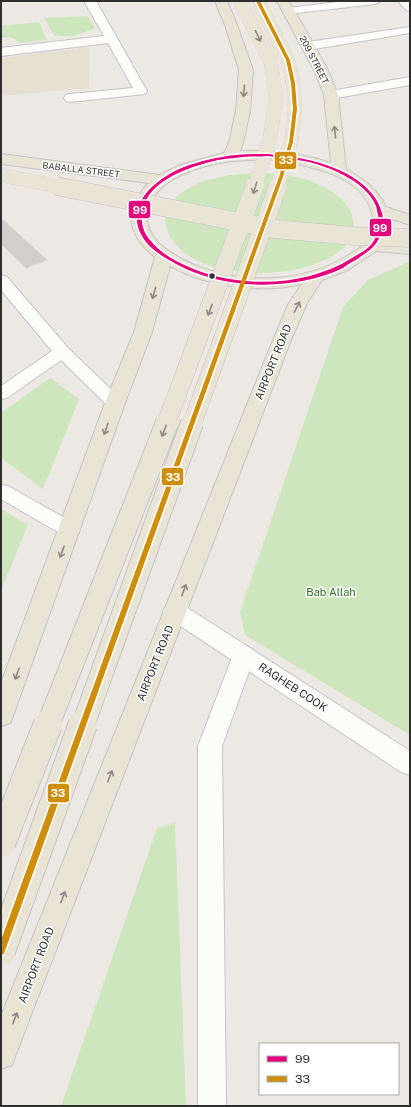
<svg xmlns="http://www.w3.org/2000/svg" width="411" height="1107" viewBox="0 0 411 1107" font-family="'Public Sans',sans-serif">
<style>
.education{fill:#e6e0d3}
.green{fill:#cee6be}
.building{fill:#d1cecb;stroke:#d7d4d0}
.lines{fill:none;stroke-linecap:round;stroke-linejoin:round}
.minor-casing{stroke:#c5c4c5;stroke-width:2}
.secondary-casing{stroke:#c5c4c5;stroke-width:2}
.primary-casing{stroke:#c6c5c4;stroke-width:2}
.minor{fill:#fcfcfb;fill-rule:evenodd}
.secondary{fill:#fcfcfb;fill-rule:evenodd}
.primary{fill:#e8e4d6;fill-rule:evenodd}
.primary-bridge-far3-casing{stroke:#c6c5c4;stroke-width:14;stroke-linecap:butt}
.primary-bridge-far2-casing{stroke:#c6c5c4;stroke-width:19;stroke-linecap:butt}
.primary-bridge-far1-casing{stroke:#c6c5c4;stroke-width:24;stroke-linecap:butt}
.primary-bridge-casing{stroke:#c6c5c4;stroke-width:30;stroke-linecap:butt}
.primary-bridge-far3{stroke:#e8e4d6;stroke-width:14}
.primary-bridge-far2{stroke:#e8e4d6;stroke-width:18}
.primary-bridge-far1{stroke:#e8e4d6;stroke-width:22}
.primary-bridge{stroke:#e8e4d6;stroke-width:28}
.bus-1-casing{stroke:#fff;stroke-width:3}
.bus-2-casing{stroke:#fff;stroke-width:3}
.bus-1{fill:#e5007d;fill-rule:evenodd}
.bus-2{fill:#cf8e09;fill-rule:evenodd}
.oneway{stroke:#8b8982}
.bus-dot{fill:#2e2e2e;stroke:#fff;stroke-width:1.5}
.labels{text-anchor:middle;stroke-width:3;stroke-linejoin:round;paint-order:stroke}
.far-street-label{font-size:9px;fill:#2e2e2e;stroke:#fff}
.street-label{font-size:11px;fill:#2e2e2e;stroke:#fff}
.park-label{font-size:11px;fill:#2c6e1b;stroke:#fff}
.line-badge{stroke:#fff;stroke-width:1.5}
.badge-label{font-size:11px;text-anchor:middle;font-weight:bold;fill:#fff}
</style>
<rect width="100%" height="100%" fill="#ece8e4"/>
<path class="education" d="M90,47L89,88L1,96V58Z"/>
<path class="green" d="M87,16L95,28L75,36H54L44,18Z
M39,22L47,40L20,43L11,37L1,38V26Z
M255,173C265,173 276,173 286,175C308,178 346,192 352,216C353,221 355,225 353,230C351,234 350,240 347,244C315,280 222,282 185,253C152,227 163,198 199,183C217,176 236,174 255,173Z
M410,261V735L245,635L240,612L343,307L368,280Z
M50,378L79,399L43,489L1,458V413Z
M1,509L28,525L1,590Z
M175,823L186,1106H61L157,828Z"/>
<path class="building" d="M1,218L47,260L26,268L1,244Z"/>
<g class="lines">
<g class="minor-casing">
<path id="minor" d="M84,1H96L147,91L145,94L70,102L66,101L64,98L66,95L70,94L133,88L108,43L1,56V48L104,36Z
M346,1H381L375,4L288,14L282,11L288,8Z
M398,1H410V11L406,10Z
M410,27V33L308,50L304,49L302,46L304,43L308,42Z
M410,77V85L331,99L327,98L325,95L327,92L331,91Z
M1,275L7,277L68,348L121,399L124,403L121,407L115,409L109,407L61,360L7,398L1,399V386L52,351L1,290Z
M1,485L8,486L77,525L80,530L77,535L70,537L63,535L1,499Z
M244,647L252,649L255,655L222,746L226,1106H198V746L233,655L236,649Z"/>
</g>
<g class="secondary-casing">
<path id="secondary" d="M175,602L183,605L410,751V775L401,772L167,617L163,611L167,605Z"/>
</g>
<g class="primary-casing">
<path id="primary" d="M215,1H227L237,25L253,70L250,111L243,143L240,151C271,150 301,153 331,163L324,95L314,70L277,1H289L328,70L338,95L346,169C364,179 377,189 386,207L410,215V225L389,218L387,232L383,242L410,244V254L376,251L348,270L322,280L307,303L291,340L16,1054L12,1065L1,1069V1016L273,340L289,303L302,284C259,294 208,287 170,266L152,332L125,403L13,716L10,723L1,726V683L105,403L134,332L155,257C127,235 123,209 149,183L1,164V154L160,175L180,165L224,153L229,143L236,111L239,70L225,25ZM268,159C302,165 362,172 372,213C374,222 372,235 366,242C362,248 353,252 347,256C300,285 233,285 184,260C167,251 146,238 147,216C150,179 201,165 232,161C244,160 256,160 268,159Z"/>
</g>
<use href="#minor" class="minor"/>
<use href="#secondary" class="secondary"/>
<use href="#primary" class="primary"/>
<g class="primary-bridge-far3-casing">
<path id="primary-bridge-far3" d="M240,1L271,63L276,97L270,139L255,187
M258,1L288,60L293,83L295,109L291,142L277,187
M1,175L61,187"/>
</g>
<g class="primary-bridge-far2-casing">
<path id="primary-bridge-far2" d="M56,186L275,229L354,236L410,238
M166,424L255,186
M192,424L278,186"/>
</g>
<g class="primary-bridge-far1-casing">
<path id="primary-bridge-far1" d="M48,725L167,423
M83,725L192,423"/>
</g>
<g class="primary-bridge-casing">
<path id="primary-bridge" d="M1,843L48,724
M1,951L83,724"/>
</g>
<use href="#primary-bridge-far3" class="primary-bridge-far3"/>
<use href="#primary-bridge-far2" class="primary-bridge-far2"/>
<use href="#primary-bridge-far1" class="primary-bridge-far1"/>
<use href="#primary-bridge" class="primary-bridge"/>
<g class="bus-1-casing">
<path id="bus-1" d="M268,154C280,156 292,156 304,159C334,165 374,181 382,213C385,225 381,239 373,247C368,252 361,256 356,260C351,262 347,265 343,268C297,290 232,290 186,269C172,262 156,254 146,242C120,208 154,179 184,167C200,161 218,157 235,155C246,154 257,154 268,154ZM268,156C280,158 292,159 304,161C328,166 366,181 376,206C377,209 377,212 378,215C380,225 377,239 370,246C365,251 358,254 352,258C306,287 239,289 189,267C175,261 160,253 150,240C144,233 141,224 142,215C144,190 167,177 188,169C203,163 219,159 235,158C246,156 257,157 268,156Z"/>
</g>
<g class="bus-2-casing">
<path id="bus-2" d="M256,1H260L290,60L295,83L297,109L293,142L283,177L5,951L4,954L1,955V940L279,177L289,142L293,109L291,83L286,60Z"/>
</g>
<use href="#bus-1" class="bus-1"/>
<use href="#bus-2" class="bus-2"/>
</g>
<defs><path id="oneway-shaft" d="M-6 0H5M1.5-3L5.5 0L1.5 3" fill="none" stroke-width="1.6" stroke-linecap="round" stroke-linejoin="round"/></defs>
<g class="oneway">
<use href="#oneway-shaft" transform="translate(258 36) rotate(64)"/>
<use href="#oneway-shaft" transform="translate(244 91) rotate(94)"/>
<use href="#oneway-shaft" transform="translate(335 132) rotate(-96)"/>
<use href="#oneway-shaft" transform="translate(255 188) rotate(107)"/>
<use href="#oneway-shaft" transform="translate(154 293) rotate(106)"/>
<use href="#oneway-shaft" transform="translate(297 307) rotate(-62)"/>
<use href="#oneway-shaft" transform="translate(210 310) rotate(111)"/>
<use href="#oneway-shaft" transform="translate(106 429) rotate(109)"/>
<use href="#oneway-shaft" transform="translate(164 431) rotate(112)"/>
<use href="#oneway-shaft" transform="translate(62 552) rotate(110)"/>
<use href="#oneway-shaft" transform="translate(184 590) rotate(-69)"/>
<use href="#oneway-shaft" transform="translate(17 674) rotate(110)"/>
<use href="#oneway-shaft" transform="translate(110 776) rotate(-69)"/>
<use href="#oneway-shaft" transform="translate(63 897) rotate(-69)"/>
<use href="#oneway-shaft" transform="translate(15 1018) rotate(-69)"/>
</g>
<circle class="bus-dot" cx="212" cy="276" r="3.5"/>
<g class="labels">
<g class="far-street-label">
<text transform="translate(314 60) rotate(63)" y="3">209 STREET</text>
<text transform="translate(81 170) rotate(7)" y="3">BABALLA STREET</text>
</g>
<g class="street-label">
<text transform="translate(273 362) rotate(-68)" y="4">AIRPORT ROAD</text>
<text transform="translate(155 663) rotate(-68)" y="4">AIRPORT ROAD</text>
<text transform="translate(293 687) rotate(33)" y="4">RAGHEB COOK</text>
<text transform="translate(36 965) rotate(-69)" y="4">AIRPORT ROAD</text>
</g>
<g class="park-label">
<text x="331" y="596">Bab Allah</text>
</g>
</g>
<g class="line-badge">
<rect x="274" y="151" width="23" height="19" rx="4" fill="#cf8e09"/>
<rect x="128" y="200" width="23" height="19" rx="4" fill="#e5007d"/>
<rect x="369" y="218" width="23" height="19" rx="4" fill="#e5007d"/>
<rect x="161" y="467" width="23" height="19" rx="4" fill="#cf8e09"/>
<rect x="47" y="783" width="23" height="20" rx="4" fill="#cf8e09"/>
</g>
<g class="badge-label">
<text x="286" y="164">33</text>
<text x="140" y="214">99</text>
<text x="380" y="232">99</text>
<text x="173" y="481">33</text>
<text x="58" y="797">33</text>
</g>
<rect width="411" height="1107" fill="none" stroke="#2e2e2e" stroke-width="4"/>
<rect x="259" y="1043" width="140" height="52" fill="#ffffff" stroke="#ababab"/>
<rect x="267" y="1056" width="20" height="6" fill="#e5007d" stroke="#ababab"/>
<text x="295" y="1063" font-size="12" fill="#2e2e2e">99</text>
<rect x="267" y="1076" width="20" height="6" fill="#cf8e09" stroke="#ababab"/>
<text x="295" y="1083" font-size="12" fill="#2e2e2e">33</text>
</svg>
